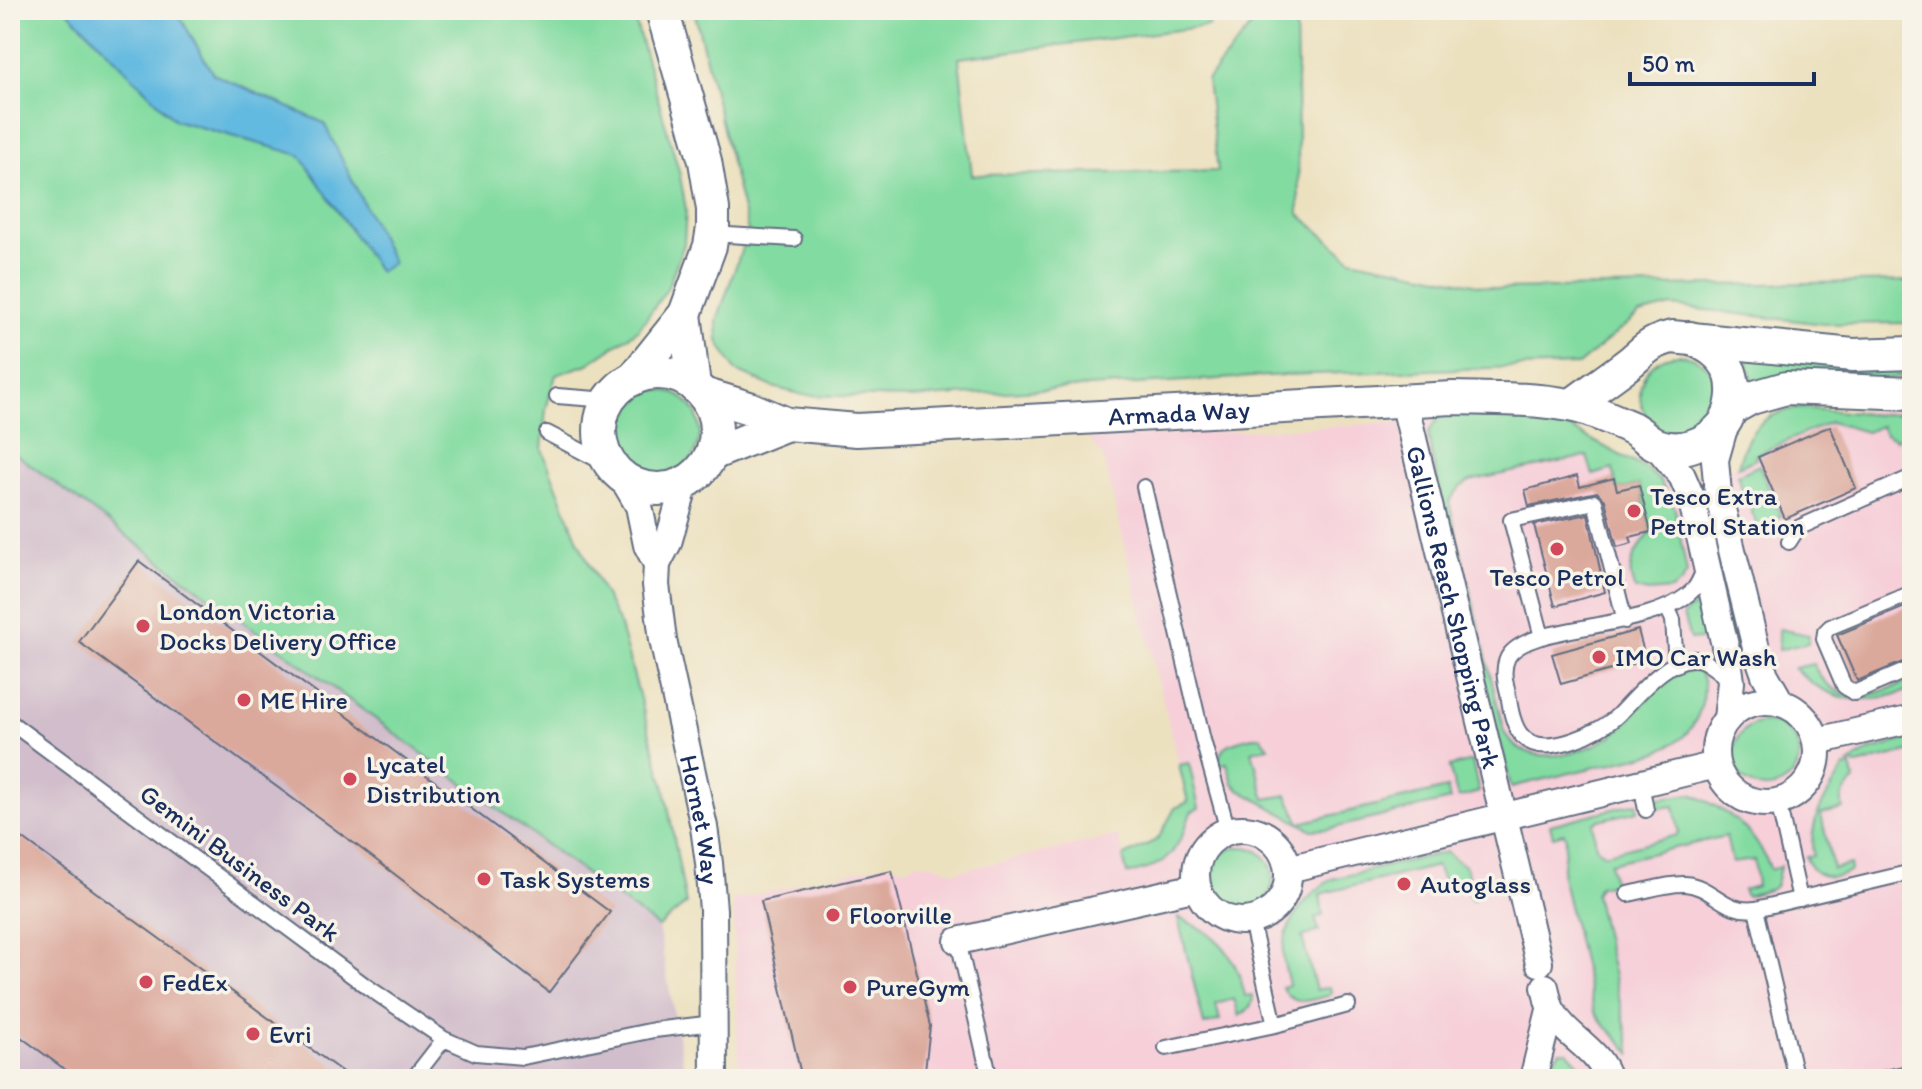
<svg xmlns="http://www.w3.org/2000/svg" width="1922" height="1089" viewBox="0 0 1922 1089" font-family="Itim,sans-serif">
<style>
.built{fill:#f6cfd9}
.industrial{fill:#d1bdcb}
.green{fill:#82dba0;stroke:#4e857f;stroke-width:2}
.water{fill:#63bae0;stroke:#3f749f;stroke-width:2}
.building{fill:#dba99c}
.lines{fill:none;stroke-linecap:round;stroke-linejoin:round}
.service-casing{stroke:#646d80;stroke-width:18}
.minor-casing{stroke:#646d80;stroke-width:30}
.tertiary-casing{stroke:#646d80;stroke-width:36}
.service{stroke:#fff;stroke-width:14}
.minor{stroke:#fff;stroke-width:26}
.tertiary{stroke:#fff;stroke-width:32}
.poi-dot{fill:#d1495b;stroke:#f7f3e8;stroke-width:3}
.labels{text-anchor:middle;stroke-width:7;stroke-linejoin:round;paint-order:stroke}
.street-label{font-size:26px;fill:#1b2f5e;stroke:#f7f3e8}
.poi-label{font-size:26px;fill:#1b2f5e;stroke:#f7f3e8;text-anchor:start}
</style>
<rect width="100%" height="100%" fill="#f7f3e8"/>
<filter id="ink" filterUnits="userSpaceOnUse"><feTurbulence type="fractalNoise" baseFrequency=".0125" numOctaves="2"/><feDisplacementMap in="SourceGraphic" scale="16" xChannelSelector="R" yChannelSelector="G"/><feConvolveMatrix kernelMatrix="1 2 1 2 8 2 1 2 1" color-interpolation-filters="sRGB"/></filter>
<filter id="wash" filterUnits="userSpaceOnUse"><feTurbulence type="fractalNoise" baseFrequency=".006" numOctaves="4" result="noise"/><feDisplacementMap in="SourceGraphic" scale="32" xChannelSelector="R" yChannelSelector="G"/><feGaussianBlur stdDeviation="1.8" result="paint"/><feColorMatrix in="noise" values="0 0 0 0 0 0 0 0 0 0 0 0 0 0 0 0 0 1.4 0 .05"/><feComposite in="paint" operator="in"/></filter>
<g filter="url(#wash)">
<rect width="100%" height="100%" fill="#ece1bf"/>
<path class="built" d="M1912,409V1079H739L733,900L887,864L906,868L917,863L932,864L955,872L1118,835L1124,857L1158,839L1175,808L1188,802L1103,457L1089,439L1442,420L1586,437L1662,479L1737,466L1743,446L1756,427L1776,414Z"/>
<path class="industrial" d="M10,450L658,927L686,1079H10Z"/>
<path class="green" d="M10,10H67L175,120L300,155L379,272L324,123L213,74L176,10H632L679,171L686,209L684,244L667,289L638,330L588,364L556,375L546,409L542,449L579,543L620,626L665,789L686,904L658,927L10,450Z
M694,10H1208L1209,26L959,58L972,175L1218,171L1207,80L1259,17L1258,10H1296L1299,214L1351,259L1498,289L1912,281V323L1824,324L1672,306L1639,314L1578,365L1285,375L910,398L803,395L773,387L736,371L718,341L717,321L748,231Z
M1640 394a39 39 0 1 1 78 0a39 39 0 1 1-78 0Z
M1747,358L1912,366V377L1753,384Z
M616 432a42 42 0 1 1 84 0a42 42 0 1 1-84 0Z
M1803,408L1878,415L1912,412V433L1896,439L1885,434L1881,426L1866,432L1830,422L1755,455L1756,459L1738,467C1746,430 1765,411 1803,408Z
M1441,414L1479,415L1566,426L1646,469L1660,481L1675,509L1687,573L1681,583L1671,590L1648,592L1635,589C1623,567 1637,549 1651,532L1639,485L1617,490L1613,469L1593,475L1587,456L1470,481L1460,487L1449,502L1504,732C1525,769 1581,756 1611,736C1641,716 1657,668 1699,671C1710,688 1700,717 1688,732C1679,742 1667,747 1655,753L1511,787L1431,453L1428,433Z
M1759,465L1781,516L1769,522L1761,533L1740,486L1738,475Z
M1698,603L1704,605L1710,637L1705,640L1690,639L1683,615Z
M1779,629L1809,635L1808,643L1778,650Z
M1813,664C1835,710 1873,695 1912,681V690C1864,705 1832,705 1794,668Z
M1733 755a33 33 0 1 1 66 0a33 33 0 1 1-66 0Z
M1253,737H1261L1269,747L1252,751L1265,799L1287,795L1300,823L1447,788L1450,800L1329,829L1312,830L1239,790L1233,783L1227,763L1219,765C1217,744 1236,741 1253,737Z
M1912,738V751L1857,765L1849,764L1868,751Z
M1472,761L1479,792L1458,798L1449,767Z
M1189,763L1199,808L1191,812C1179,850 1168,867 1127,874L1123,857L1158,839L1175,808L1188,802L1179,765Z
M1845,767H1851L1855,781C1845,790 1839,795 1843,809L1821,814L1833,869L1850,864L1851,870C1834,881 1812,879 1806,857L1813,856C1808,820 1826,796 1845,767Z
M1692,794C1732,813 1753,828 1771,869L1780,866L1776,885L1772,889L1746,896L1743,890L1757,886L1754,860L1732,863L1726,836L1610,863L1614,883L1599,886L1595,894L1632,1055C1621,1038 1603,1028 1594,1011L1562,876L1566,837L1564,833L1553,836L1550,825L1637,803L1638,811L1599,820L1593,824L1596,847L1604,854L1677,835L1679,832L1674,806L1652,809L1651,799Z
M1211 878a31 31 0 1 1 62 0a31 31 0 1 1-62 0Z
M1446,852L1466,867L1475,899L1472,900C1466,887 1456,883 1443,880L1437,866L1320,894L1323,915L1315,918L1319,931L1302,937L1316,990L1330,987L1331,992L1330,995C1310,1000 1293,1009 1282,987L1289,985C1287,975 1283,963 1283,953C1284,922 1308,893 1332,879Z
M1178,918C1219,933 1236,955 1245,996L1253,995C1253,1006 1248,1011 1239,1016L1234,999L1216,1004L1220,1020L1204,1025Z
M1560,1051H1567L1593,1079H1545L1556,1055Z"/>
<path class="water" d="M67,10H176L213,74L324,123L393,263L379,272L300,155L175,120Z"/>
<g id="blocks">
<path class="building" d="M1830,426L1856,488L1785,519L1758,457Z
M1577,476L1580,487L1614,478L1617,490L1639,485L1651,532L1630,537L1632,543L1617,547L1605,500L1597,492L1529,506L1525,490Z
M1588,514L1605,592L1555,606L1534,525Z
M139,561L610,912L549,992L359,847L79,642Z
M1912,604V658L1857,681L1837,635Z
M1638,630L1646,660L1561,684L1552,654Z
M10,829L101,896L352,1079H78L10,1029Z
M892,871L930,1026L924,1079H802L761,901Z"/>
</g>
</g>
<g filter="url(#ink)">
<use href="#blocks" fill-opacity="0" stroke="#646d80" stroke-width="2"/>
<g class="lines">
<g class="service-casing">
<path id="service" d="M712,234L794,239
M557,396L609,400
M547,433L612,467
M1144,487L1203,740L1228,831
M1789,542L1798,528L1912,477
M1705,568C1701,575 1699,584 1693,590C1650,633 1529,621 1508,657C1502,669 1505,681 1508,693C1510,707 1513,728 1524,738C1546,758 1601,732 1618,715C1636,697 1672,651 1701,660C1711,664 1722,675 1731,681
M1912,593L1830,627L1825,632L1824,639L1844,686L1854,693L1912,668
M1667,607L1673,620L1676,665
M1542,637L1511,520L1595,502L1625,621
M10,722L366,986L444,1039L476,1053L523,1057L654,1030L714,1023
M1641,783L1646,810
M1778,802L1800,899
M1628,894C1646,891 1667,883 1685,884C1713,886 1724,914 1756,909
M1251,921L1275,1025
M958,941L990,1079
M1166,1048L1275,1025L1348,1005
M413,1079L444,1039
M1796,1079L1756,909L1912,872
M1882,1079L1912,1072"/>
</g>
<g class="minor-casing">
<g id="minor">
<path id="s1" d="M1404,401L1539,963"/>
<path d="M1726,421L1715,460L1718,493L1757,652L1765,675L1781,703"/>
<path d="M1655,444L1682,476L1691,497L1728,659L1731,682L1727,719"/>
<path d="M622,477L639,506L647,545L657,564"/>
<path id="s2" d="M685,483L668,543L657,564L656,585L663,640L704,827L709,863L713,910L714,1079"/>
<circle cx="1766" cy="752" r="51"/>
<path d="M1817,741L1912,719"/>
<circle cx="1242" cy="875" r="46"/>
<path d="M1288,869L1716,765"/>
<path d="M958,941L1197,887"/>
<path d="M1545,987C1547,994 1548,1004 1552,1011C1567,1039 1599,1048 1608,1079"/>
<path d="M1533,1079L1550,1010"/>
</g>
</g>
<g class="tertiary-casing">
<g id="tertiary">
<path d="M685,314L694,386"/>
<circle cx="658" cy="431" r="58"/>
<path d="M633,379L685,314L710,246L713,228V209L705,161L662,10"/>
<path id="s3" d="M703,394L749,408L787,424L857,430L1453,398C1492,399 1531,398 1569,405C1589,408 1613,420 1632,428C1641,433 1648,441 1657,445C1681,454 1707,444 1723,425C1733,411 1736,389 1730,372C1722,354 1707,345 1690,338"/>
<path d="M1572,405C1589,392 1607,380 1624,367C1645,352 1644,344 1672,337L1853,355L1912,353"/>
<path d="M1731,409L1751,398L1786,388L1912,393"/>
<path d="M712,454L787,424"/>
</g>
</g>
<use href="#service" class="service"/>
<use href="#minor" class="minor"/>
<use href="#tertiary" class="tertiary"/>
</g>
</g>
<g class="poi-dot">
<circle cx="1634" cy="511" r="8"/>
<circle cx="1557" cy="549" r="8"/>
<circle cx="143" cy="626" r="8"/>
<circle cx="1599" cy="657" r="8"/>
<circle cx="244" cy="700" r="8"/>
<circle cx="350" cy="779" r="8"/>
<circle cx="484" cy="879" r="8"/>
<circle cx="1404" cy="884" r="8"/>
<circle cx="833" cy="915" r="8"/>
<circle cx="146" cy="982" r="8"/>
<circle cx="850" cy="987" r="8"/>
<circle cx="253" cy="1034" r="8"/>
</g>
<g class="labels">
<g class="street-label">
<text dy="9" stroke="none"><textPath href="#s3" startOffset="482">Armada Way</textPath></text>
<text dy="9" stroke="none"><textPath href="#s1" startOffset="212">Gallions Reach Shopping Park</textPath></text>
<text dy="9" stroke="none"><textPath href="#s2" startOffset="346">Hornet Way</textPath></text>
<text transform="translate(240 863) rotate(37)" y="9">Gemini Business Park</text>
</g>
<g class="poi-label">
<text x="1650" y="505">Tesco Extra<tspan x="1650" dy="30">Petrol Station</tspan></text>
<text x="1557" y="586" text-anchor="middle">Tesco Petrol</text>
<text x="159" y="620">London Victoria<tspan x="159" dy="30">Docks Delivery Office</tspan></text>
<text x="1615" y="666">IMO Car Wash</text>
<text x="260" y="709">ME Hire</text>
<text x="366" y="773">Lycatel<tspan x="366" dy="30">Distribution</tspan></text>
<text x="500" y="888">Task Systems</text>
<text x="1420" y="893">Autoglass</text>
<text x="849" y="924">Floorville</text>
<text x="162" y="991">FedEx</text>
<text x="866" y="996">PureGym</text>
<text x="269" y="1043">Evri</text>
</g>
</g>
<rect width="1922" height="1089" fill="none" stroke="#f7f3e8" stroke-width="40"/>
<path d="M1630 72v12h184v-12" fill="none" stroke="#1b2f5e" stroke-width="4"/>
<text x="1642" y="72" font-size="24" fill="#1b2f5e" stroke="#f7f3e8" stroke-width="6" paint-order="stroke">50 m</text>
</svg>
